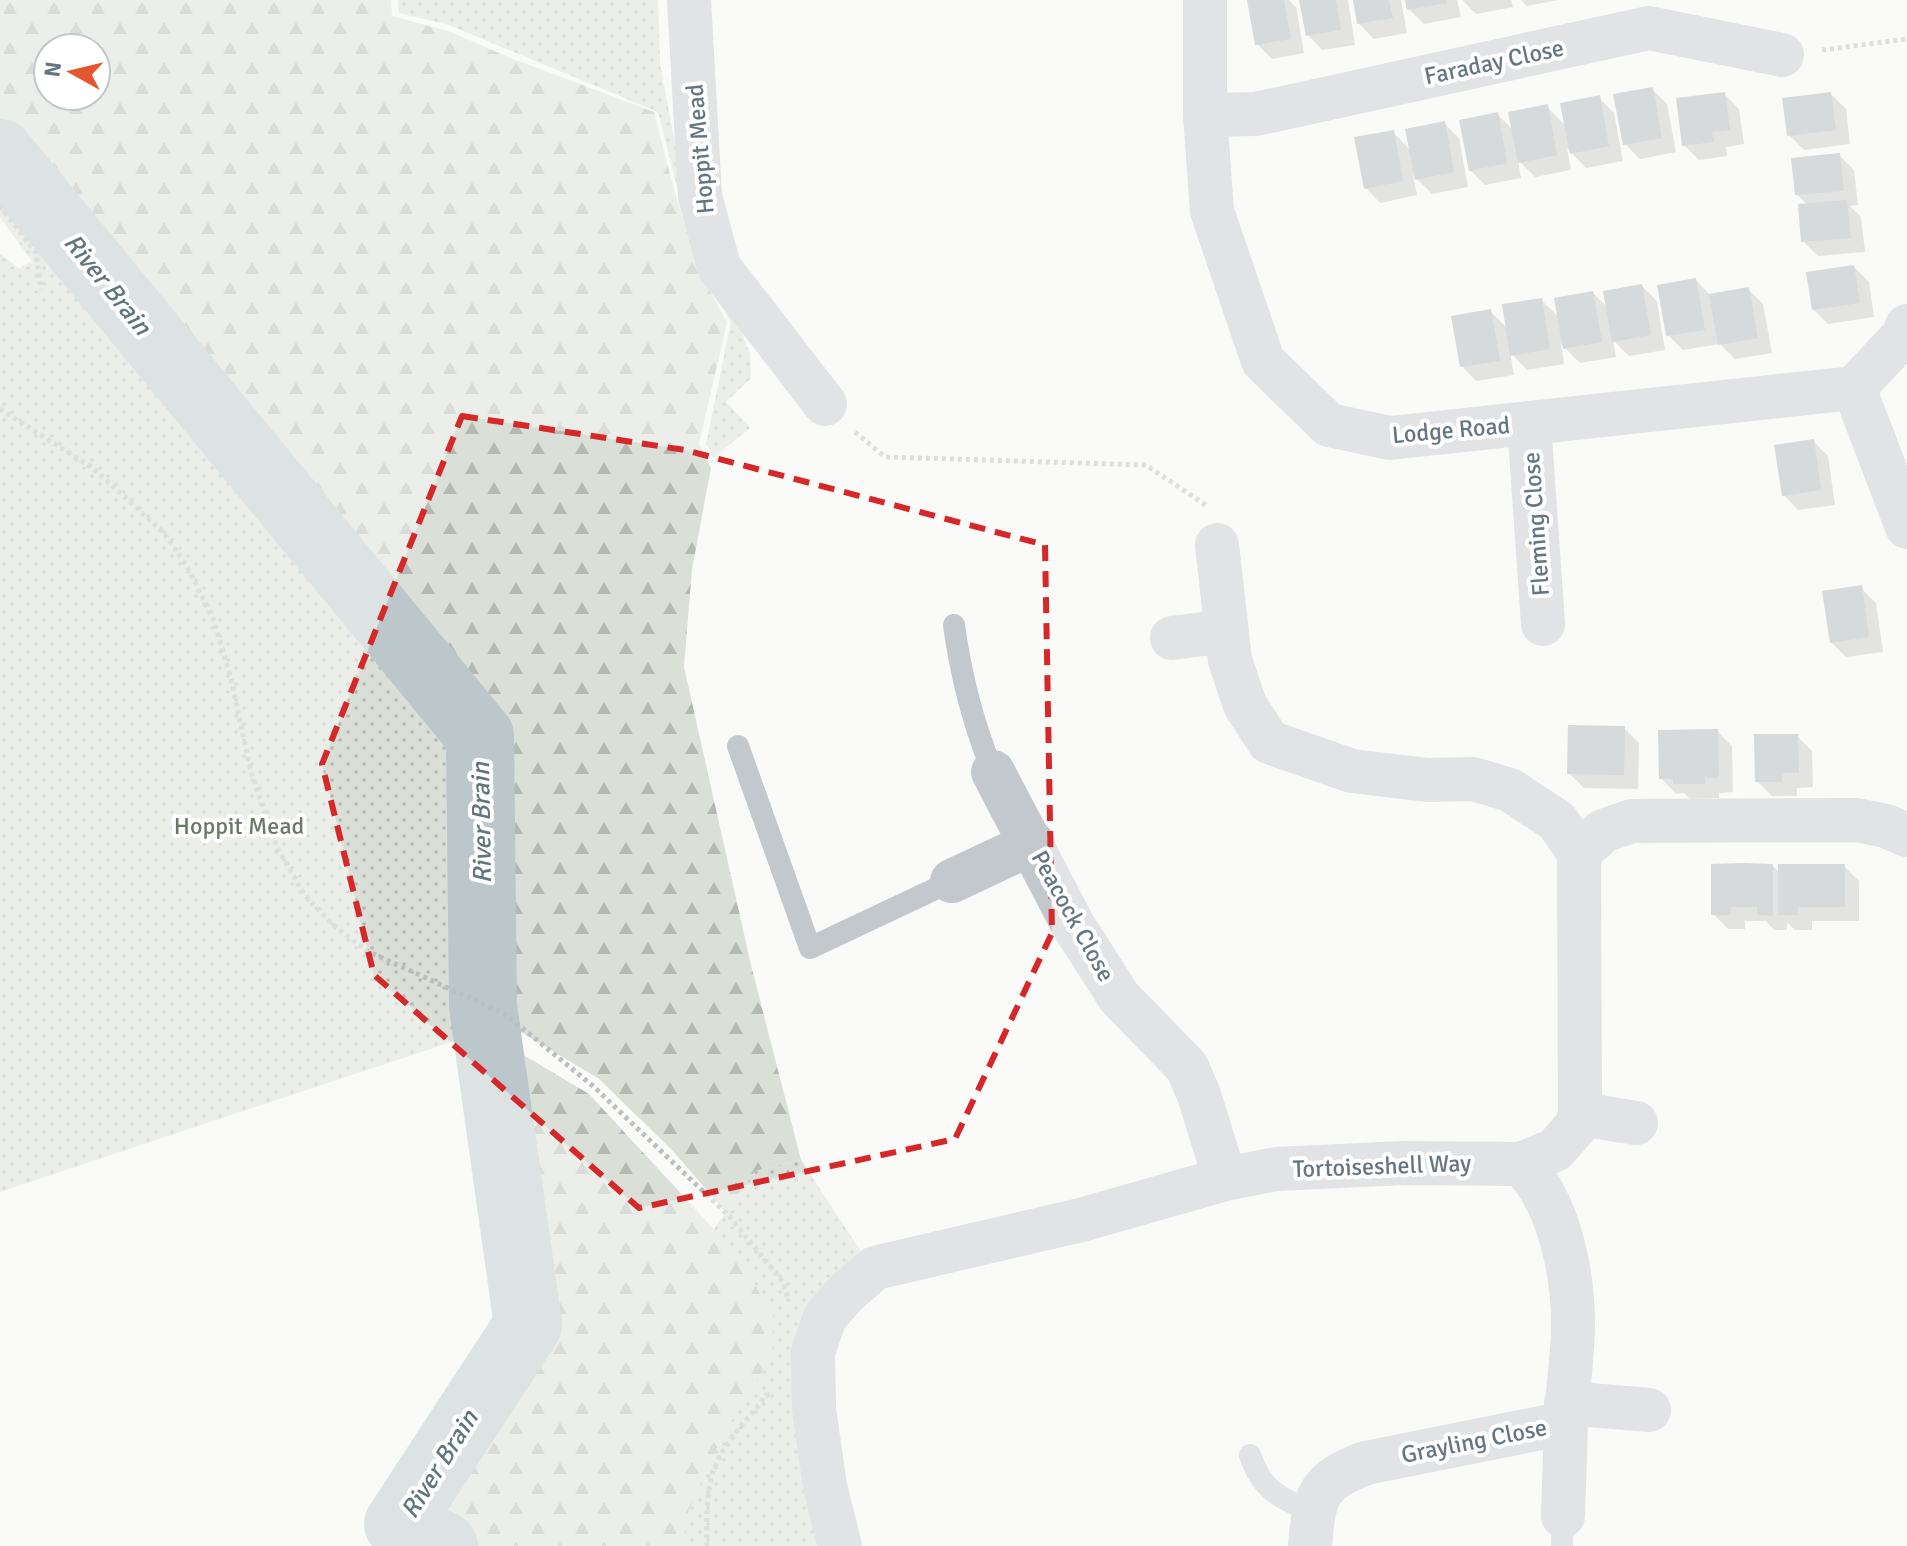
<svg xmlns="http://www.w3.org/2000/svg" width="1907" height="1546" viewBox="0 0 1907 1546" font-family="Signika,sans-serif">
<style>
.grass{fill:url(#grass-dots)}
.forest{fill:url(#forest-firs);fill-rule:evenodd}
.shadow{fill:#0003}
.lines{fill:none;stroke-linecap:round;stroke-linejoin:round}
.river{stroke:#bbc7cb;stroke-width:68}
.building{fill:#aab3b9}
.path{stroke:#bbbfc2;stroke-width:5;stroke-dasharray:4 4;stroke-linecap:butt}
.service{stroke:#c3c8cc;stroke-width:22}
.minor{stroke:#c3c8cc;stroke-width:44}
.marked{fill:none;stroke:#d62828;stroke-width:6;stroke-dasharray:16 10;stroke-linejoin:round}
.labels{text-anchor:middle;stroke-width:8;stroke-linejoin:round;paint-order:stroke}
.street-label{font-size:24px;fill:#657683;stroke:#fff}
.park-label{font-size:24px;fill:#687a64;stroke:#fff}
.water-label{font-size:26px;font-style:italic;fill:#60757c;stroke:#fff}
</style>
<defs>
<pattern id="grass-dots" width="8" height="8" patternUnits="userSpaceOnUse" patternTransform="scale(2)"><rect width="8" height="8" fill="#dadfd7"/><path d="M2 2h.1M6 6h.1" fill="none" stroke="#b4b9b4" stroke-width="1.8" stroke-linecap="round"/></pattern>
<pattern id="forest-firs" width="22" height="20" patternUnits="userSpaceOnUse" patternTransform="scale(2)"><rect width="22" height="20" fill="#dadfd7"/><path d="M5 1l3.5 6h-7zM16 11l3.5 6h-7z" fill="#b4b9b4"/></pattern>
</defs>
<rect width="100%" height="100%" fill="#fafaf8"/>
<path class="grass" d="M398,0H658L660,64L681,175L750,354L751,378L726,402L750,428L713,458L706,444L731,322C693,260 676,182 658,112L449,25L399,13Z
M0,192L98,317L480,736L472,1035L0,1192V254L19,268L32,261L0,217Z
M801,1160L860,1250L811,1315L841,1546H685L684,1521L725,1430L770,1360L773,1315L714,1229L755,1171Z"/>
<path class="forest" d="M0,0H391L392,16L451,32L508,57L654,112C672,182 689,259 727,322L699,444L711,468L692,569L684,667L751,965L801,1160L755,1171L726,1212L672,1150L599,1079L498,1018L494,938L493,734L0,134ZM48,48H96V96H48Z
M500,1041L589,1094L735,1252L773,1315V1344L770,1360L725,1430L684,1521L685,1546H466L414,1521L539,1323Z"/>
<path class="shadow" d="M1249,0H1289L1296,7L1304,53L1272,59L1257,44Z
M1301,0H1348L1355,45L1322,50L1308,35Z
M1355,0H1401L1407,33L1374,39L1359,24Z
M1407,0H1457L1461,17L1424,24L1409,9Z
M1462,0H1511L1513,7L1476,14Z
M1521,0H1558L1527,6Z
M1652,89L1667,104L1676,152L1640,159L1625,144Z
M1724,94L1739,109L1744,144L1726,147L1727,156L1699,160L1684,145Z
M1831,94L1846,109L1850,144L1804,150L1789,135Z
M1599,98L1614,113L1623,161L1586,168L1567,148L1571,170L1535,177L1518,160L1521,178L1485,185L1470,170L1497,114L1514,131L1547,107L1566,126Z
M1444,123L1459,138L1468,187L1432,194L1413,175L1417,195L1380,203L1366,188L1393,132L1411,151Z
M1839,155L1854,170L1858,205L1850,206L1861,217L1865,252L1818,256L1803,241L1808,205L1797,195Z
M1854,267L1869,282L1874,317L1828,324L1813,309Z
M1696,280L1711,296L1748,289L1763,304L1772,353L1735,359L1720,344L1683,350L1668,335Z
M1642,286L1657,301L1665,350L1629,356L1613,340L1616,357L1580,363L1561,344L1564,364L1527,370L1510,352L1514,375L1476,381L1462,366L1490,311L1508,329L1541,300L1560,318L1593,293L1608,308Z
M1813,441L1828,456L1835,505L1798,510L1784,495Z
M1861,588L1876,603L1883,652L1846,657L1831,642Z
M1624,728L1639,743L1638,789L1584,788L1569,773Z
M1717,731L1732,746L1733,792L1719,793V798L1690,799L1684,793L1676,794L1661,778Z
M1797,736L1812,751L1813,787L1797,788V796H1772L1757,781Z
M1773,866L1780,873L1844,866L1859,881V921H1812V930H1795L1787,922V930H1774L1766,921H1745V929H1728L1713,914Z"/>
<g class="lines">
<path class="river" d="M0,153L480,736L483,1006L528,1325L398,1524L444,1546"/>
</g>
<path class="building" d="M1247,0H1284L1291,39L1255,45Z
M1299,0H1336L1341,30L1306,36Z
M1353,0H1389L1393,18L1357,24Z
M1405,0H1446L1447,3L1407,10Z
M1653,87L1662,138L1623,145L1613,94Z
M1725,92L1730,130L1712,132L1714,142L1682,146L1676,98Z
M1831,92L1836,130L1787,136L1782,98Z
M1600,95L1609,146L1570,154L1560,103Z
M1548,104L1557,155L1518,163L1508,112Z
M1498,112L1507,163L1469,171L1459,120Z
M1445,121L1454,172L1415,180L1405,129Z
M1394,130L1403,181L1364,189L1354,137Z
M1840,153L1844,191L1795,195L1791,158Z
M1847,200L1851,238L1801,242L1798,204Z
M1854,265L1860,303L1812,310L1806,272Z
M1696,278L1705,330L1666,336L1657,285Z
M1642,284L1651,335L1612,342L1603,291Z
M1749,287L1758,338L1718,345L1709,294Z
M1593,291L1602,342L1563,349L1554,298Z
M1542,298L1550,349L1510,356L1502,304Z
M1491,309L1500,361L1460,367L1451,316Z
M1814,439L1821,490L1782,496L1774,445Z
M1862,585L1869,637L1830,643L1822,591Z
M1568,725L1625,726L1624,775L1567,774Z
M1718,729L1719,778H1705V784H1673V779H1659L1658,730Z
M1754,734H1798L1799,773H1782V782H1755Z
M1743,863L1773,864V916L1757,915V907H1731L1730,915H1711V864Z
M1778,864H1845V907H1798V915H1778Z"/>
<g class="lines">
<path class="path" d="M1822,50L1907,39
M0,206L36,253L41,290
M0,409L94,469L164,533L188,568L214,621L231,679L251,772L278,849L304,894L333,925L367,951L505,1014L593,1086L729,1216L783,1282L789,1300
M855,432L885,457L1146,465L1207,506
M707,1546C707,1519 705,1485 718,1460C730,1436 751,1416 766,1395H773"/>
<path class="service" d="M954,625C961,676 973,724 993,772
M738,746L810,948L952,881
M1250,1455C1262,1491 1280,1498 1313,1512
M1562,1546L1563,1516"/>
<path class="minor" d="M689,0L700,196L719,267L825,404
M1205,0V115L1212,211L1263,361L1329,425L1390,438L1854,388L1903,336L1907,326
M1205,115L1256,114L1649,28L1782,55
M1854,388L1907,527
M1529,423L1543,624
M1217,545L1230,660L1245,705L1269,742L1352,771L1428,780L1473,779L1510,790L1557,821L1579,853
M1172,638L1226,631
M993,772L1073,925L1119,997L1187,1067L1199,1095L1225,1179
M952,881L1033,843
M1580,1114L1636,1123
M1566,1403L1649,1410
M1563,1516L1566,1423
M840,1546L825,1486L814,1409L813,1352L825,1317L846,1293L875,1268L1081,1220L1225,1179L1276,1169L1404,1163L1521,1164L1555,1150L1576,1126L1580,1114L1579,853L1603,831L1632,821L1857,820L1886,826L1907,835
M1310,1546C1314,1496 1317,1481 1366,1463L1566,1423C1567,1390 1573,1357 1573,1324C1573,1272 1559,1201 1521,1164"/>
</g>
<path d="M0 0H1907V1546H0ZM462,416L685,450L1045,545L1052,933L955,1139L639,1208L374,975L322,764Z" fill="#fafaf8" fill-opacity=".55" fill-rule="evenodd"/>
<path class="marked" d="M462,416L685,450L1045,545L1052,933L955,1139L639,1208L374,975L322,764Z"/>
<g class="labels">
<g class="street-label">
<text transform="translate(1494 62) rotate(-12)" y="8">Faraday Close</text>
<text transform="translate(700 149) rotate(-95)" y="8">Hoppit Mead</text>
<text transform="translate(1451 430) rotate(-5)" y="8">Lodge Road</text>
<text transform="translate(1536 524) rotate(-94)" y="8">Fleming Close</text>
<text transform="translate(1073 916) rotate(61)" y="8">Peacock Close</text>
<text transform="translate(1382 1166) rotate(-2)" y="8">Tortoiseshell Way</text>
<text transform="translate(1474 1441) rotate(-11)" y="8">Grayling Close</text>
</g>
<g class="park-label">
<text x="239" y="834">Hoppit Mead</text>
</g>
<g class="water-label">
<text transform="translate(108 284) rotate(51)" y="9">River Brain</text>
<text transform="translate(481 823) rotate(-91)" y="9">River Brain</text>
<text transform="translate(439 1464) rotate(-58)" y="9">River Brain</text>
</g>
</g>
<g transform="translate(72 72) rotate(278)"><circle r="38" fill="#ffffff" stroke="#c1c8cd" stroke-width="2"/>
<path d="M0-6L14 30L0 20L-14 30Z" fill="#e4572e"/>
<text y="-12" font-size="22" font-weight="bold" text-anchor="middle" fill="#657683">N</text>
</g>
</svg>
